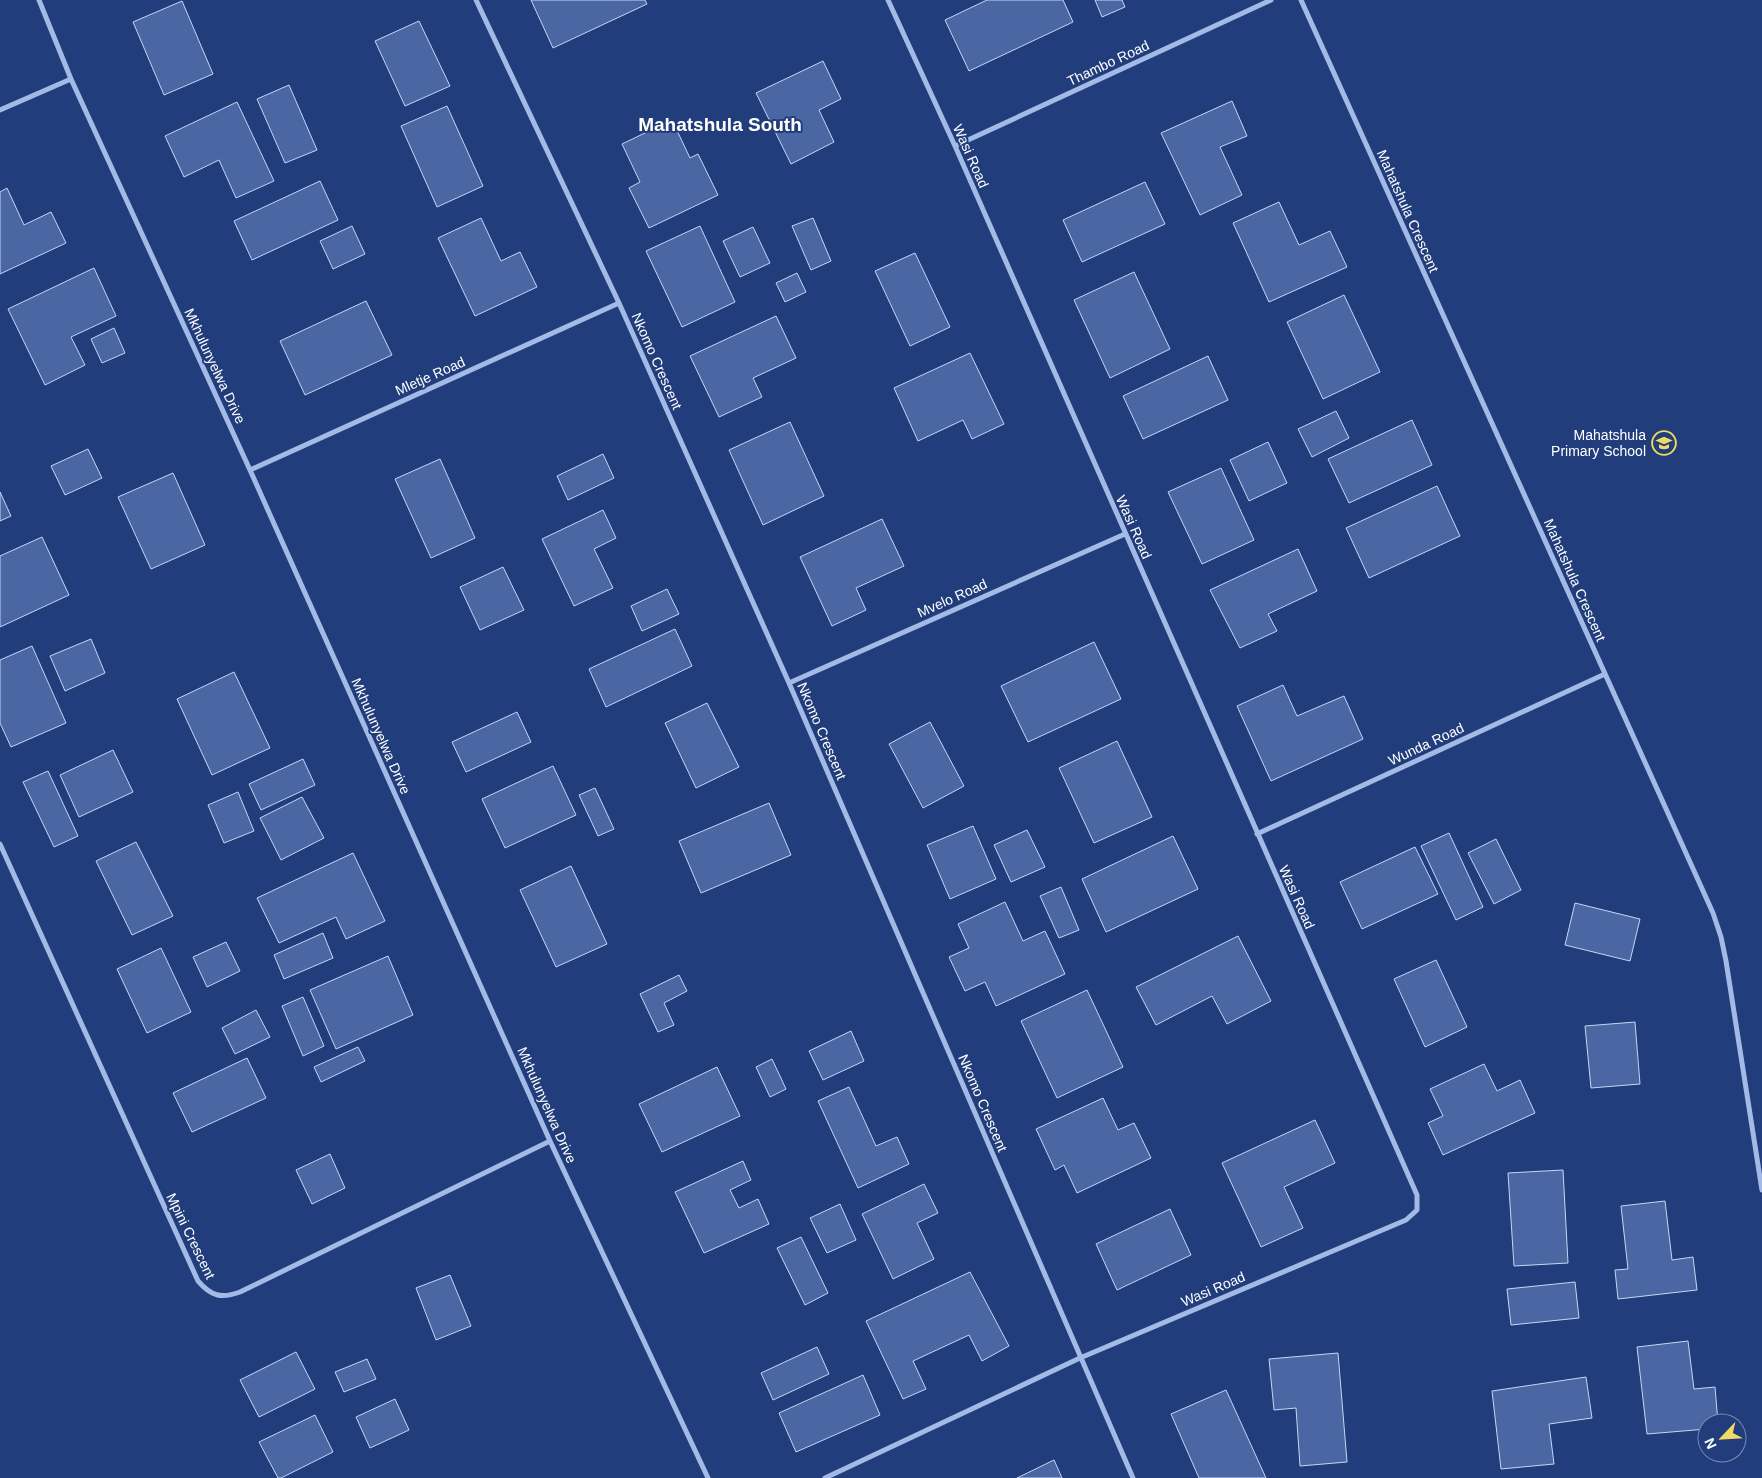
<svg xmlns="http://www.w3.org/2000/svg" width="1762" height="1478" viewBox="0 0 1762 1478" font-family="Helvetica,sans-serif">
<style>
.building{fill:#4a67a4;stroke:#c6d6f4}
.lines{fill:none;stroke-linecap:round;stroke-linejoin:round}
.minor{stroke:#a3b9e6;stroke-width:5}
.labels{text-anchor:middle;stroke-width:4;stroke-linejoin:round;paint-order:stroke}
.street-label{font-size:14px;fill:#fff;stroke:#213d7b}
.poi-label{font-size:14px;fill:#fff;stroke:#213d7b;text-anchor:end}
.district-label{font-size:19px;font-weight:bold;fill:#fff;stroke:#213d7b}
</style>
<rect width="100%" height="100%" fill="#213d7b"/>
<path class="building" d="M531,0H645L647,4L553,48Z
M987,0H1063L1073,22L969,71L945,20Z
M1095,0H1122L1125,7L1102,17Z
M182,1L213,74L164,95L133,22Z
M419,21L450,86L405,106L375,41Z
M823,61L841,99L819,110L834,142L791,164L756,93Z
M289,85L317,150L285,163L257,99Z
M1232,101L1247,136L1220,147L1242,195L1200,215L1161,133Z
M237,102L274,181L236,198L219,160L184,177L165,136Z
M447,106L483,186L437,207L401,126Z
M672,120L690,158L698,154L718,195L649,228L629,188L640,182L622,144Z
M320,181L338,220L252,260L234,221Z
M1145,182L1165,224L1082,262L1063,220Z
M7,188L24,225L51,212L66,243L0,274V192Z
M1279,202L1299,245L1330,231L1347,267L1269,302L1233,223Z
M481,218L501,261L520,252L537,287L475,316L438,238Z
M813,218L831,261L811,270L792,226Z
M352,226L365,254L333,269L320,241Z
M700,226L735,302L682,327L646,251Z
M753,227L770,263L740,277L723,241Z
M915,253L950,327L910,346L875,271Z
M94,268L116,316L71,337L85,365L45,385L8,309Z
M1134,272L1170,349L1110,378L1074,300Z
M797,273L806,292L785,302L776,283Z
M1344,295L1380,372L1323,399L1287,322Z
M366,301L392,355L305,395L280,341Z
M776,316L796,358L753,378L762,397L719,417L690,356Z
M114,328L125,353L102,363L91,339Z
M970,353L1004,424L972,439L963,420L918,441L894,388Z
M1208,356L1228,400L1143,439L1123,396Z
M1336,411L1349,438L1312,457L1298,429Z
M1412,420L1432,465L1349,503L1328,459Z
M790,422L824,496L763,525L729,450Z
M1268,442L1287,483L1249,501L1230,460Z
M88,449L102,478L65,495L51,466Z
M603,454L614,478L568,500L557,476Z
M440,459L475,538L431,558L395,479Z
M1221,468L1254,540L1202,564L1168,492Z
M173,473L205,545L151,569L118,497Z
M1437,486L1460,536L1369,578L1346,528Z
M0,492L11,516L0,521Z
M603,510L616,538L594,549L613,588L574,606L542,539Z
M882,519L904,566L856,588L866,610L832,626L800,557Z
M42,537L69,595L0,627V556Z
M1298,549L1317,591L1268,614L1277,631L1240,648L1210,590Z
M503,567L524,610L480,630L460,587Z
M667,589L679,614L642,631L631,606Z
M675,629L692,666L606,707L589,669Z
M91,639L105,673L65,691L50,656Z
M1094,642L1121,699L1028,742L1001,686Z
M32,646L66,723L11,747L0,723V660Z
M234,672L270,748L212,775L177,699Z
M1283,685L1297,716L1344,696L1363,739L1271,781L1237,706Z
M707,703L739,767L696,788L665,723Z
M517,712L531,742L466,772L452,742Z
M930,722L964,786L923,808L889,744Z
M1117,741L1152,817L1094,843L1059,768Z
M113,750L133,792L79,817L60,775Z
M303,759L315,785L261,810L249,784Z
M553,766L576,815L505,848L482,799Z
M48,771L78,836L54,847L23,782Z
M595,788L614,829L598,836L579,795Z
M238,792L254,831L224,843L208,805Z
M302,797L324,838L281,860L260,818Z
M769,803L791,855L701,893L679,841Z
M973,826L996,879L950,899L927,845Z
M1027,830L1045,867L1011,882L994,845Z
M1449,833L1483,907L1456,920L1421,846Z
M1173,836L1198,889L1106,932L1082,879Z
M1496,839L1521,890L1494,904L1468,853Z
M136,842L173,916L132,935L96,861Z
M1415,847L1438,894L1362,929L1340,882Z
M353,853L385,921L346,939L336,917L279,943L257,898Z
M571,866L607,944L556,967L520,890Z
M1061,887L1079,930L1059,938L1040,896Z
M1005,902L1023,941L1045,931L1065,974L996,1006L985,982L965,991L949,957L969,948L958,924Z
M1575,903L1640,919L1630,961L1565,945Z
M323,933L333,958L284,979L274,955Z
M1238,936L1271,1001L1227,1024L1212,996L1156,1025L1136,987Z
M226,942L240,971L207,987L193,957Z
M161,948L191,1012L147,1033L117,969Z
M388,956L413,1015L336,1049L310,990Z
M1436,960L1467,1027L1425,1047L1394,979Z
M679,975L687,991L664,1003L674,1025L658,1032L640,994Z
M1087,990L1123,1067L1057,1098L1021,1021Z
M303,997L324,1046L303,1056L282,1006Z
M256,1010L270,1037L235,1054L222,1028Z
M1635,1022L1640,1084L1591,1088L1585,1026Z
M851,1031L864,1061L823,1080L809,1051Z
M358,1047L365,1061L321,1082L314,1067Z
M247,1058L266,1098L192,1132L173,1093Z
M772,1059L786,1089L770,1097L756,1067Z
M1484,1064L1497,1091L1520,1080L1535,1113L1443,1155L1428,1123L1443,1116L1430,1089Z
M717,1067L740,1116L662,1152L639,1104Z
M849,1087L876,1146L897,1137L909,1164L858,1188L818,1101Z
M1103,1098L1118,1130L1134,1123L1151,1158L1077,1193L1064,1165L1055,1170L1036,1129Z
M1315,1120L1335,1163L1284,1187L1303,1228L1261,1247L1222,1163Z
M330,1154L345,1188L312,1204L296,1170Z
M743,1161L751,1180L730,1190L739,1208L758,1199L769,1224L704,1253L675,1192Z
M1563,1170L1568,1263L1514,1266L1508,1173Z
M924,1184L938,1213L917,1223L934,1259L893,1279L862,1214Z
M1665,1201L1672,1260L1693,1257L1697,1290L1618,1299L1615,1270L1628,1269L1621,1206Z
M840,1204L856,1240L827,1253L810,1218Z
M1170,1209L1191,1255L1117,1290L1096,1244Z
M801,1237L828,1293L805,1305L777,1248Z
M970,1272L1009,1346L982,1361L969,1335L913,1361L926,1389L903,1399L866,1321Z
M450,1275L471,1326L436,1340L416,1288Z
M1575,1282L1579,1318L1511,1325L1507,1289Z
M1688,1341L1694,1389L1715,1387L1718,1423H1707V1429L1647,1434L1637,1347Z
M817,1347L829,1374L773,1400L761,1373Z
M296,1352L315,1389L259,1417L240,1380Z
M1338,1353L1347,1462L1300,1466L1296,1408L1274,1410L1269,1359Z
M367,1359L376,1379L344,1392L335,1372Z
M863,1375L880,1415L796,1452L779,1413Z
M1586,1377L1592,1418L1549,1424L1554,1464L1501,1469L1492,1391Z
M1226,1390L1266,1478H1199L1171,1414Z
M395,1399L409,1430L370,1448L356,1417Z
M315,1415L333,1452L281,1478H278L259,1442Z
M1054,1460L1062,1478H1017Z"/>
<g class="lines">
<path class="minor" d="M39,0L71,79L250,470L550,1141L708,1478
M476,0L619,303L789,683L1133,1478
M1301,0L1713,913L1721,937L1726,961L1762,1190
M0,110L71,79
M955,146L1271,0
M250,470L619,303
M789,683L1125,534
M1257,834L1605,674
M0,844L198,1281C211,1296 221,1299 240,1292L550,1141
M825,1478L1080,1358L1406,1220L1417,1210V1195L955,146L888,0"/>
</g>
<defs>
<g id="school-ring" transform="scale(1.25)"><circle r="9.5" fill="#213d7b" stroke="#f2da64" stroke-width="1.5"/><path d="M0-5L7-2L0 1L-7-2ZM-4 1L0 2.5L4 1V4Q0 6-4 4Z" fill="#f2da64"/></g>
</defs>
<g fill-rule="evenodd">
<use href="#school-ring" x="1664" y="443"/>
</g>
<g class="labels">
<g class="street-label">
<text transform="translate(1108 63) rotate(-25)" y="5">Thambo Road</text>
<text transform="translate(971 156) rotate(66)" y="5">Wasi Road</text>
<text transform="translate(1408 211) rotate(66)" y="5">Mahatshula Crescent</text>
<text transform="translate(657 361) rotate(66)" y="5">Nkomo Crescent</text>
<text transform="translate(215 366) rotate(65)" y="5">Mkhulunyelwa Drive</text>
<text transform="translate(430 376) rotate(-24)" y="5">Mletje Road</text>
<text transform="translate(1134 527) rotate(66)" y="5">Wasi Road</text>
<text transform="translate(1575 580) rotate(66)" y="5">Mahatshula Crescent</text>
<text transform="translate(952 598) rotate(-24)" y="5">Mvelo Road</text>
<text transform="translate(822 731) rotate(67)" y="5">Nkomo Crescent</text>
<text transform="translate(381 736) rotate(66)" y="5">Mkhulunyelwa Drive</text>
<text transform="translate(1426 744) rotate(-25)" y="5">Wunda Road</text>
<text transform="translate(1297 897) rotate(66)" y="5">Wasi Road</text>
<text transform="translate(983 1103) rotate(67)" y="5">Nkomo Crescent</text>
<text transform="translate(547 1105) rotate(66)" y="5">Mkhulunyelwa Drive</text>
<text transform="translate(191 1236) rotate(64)" y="5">Mpini Crescent</text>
<text transform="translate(1213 1289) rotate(-23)" y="5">Wasi Road</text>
</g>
<g class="poi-label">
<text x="1646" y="440">Mahatshula<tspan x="1646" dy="16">Primary School</tspan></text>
</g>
<g class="district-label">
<text x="720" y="131">Mahatshula South</text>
</g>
</g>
<g transform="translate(1722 1438) rotate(245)"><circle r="24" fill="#213d7b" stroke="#7a8bb0"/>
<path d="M0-4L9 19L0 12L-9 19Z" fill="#f2da64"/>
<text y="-8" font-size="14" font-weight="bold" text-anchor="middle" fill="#ffffff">N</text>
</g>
</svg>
